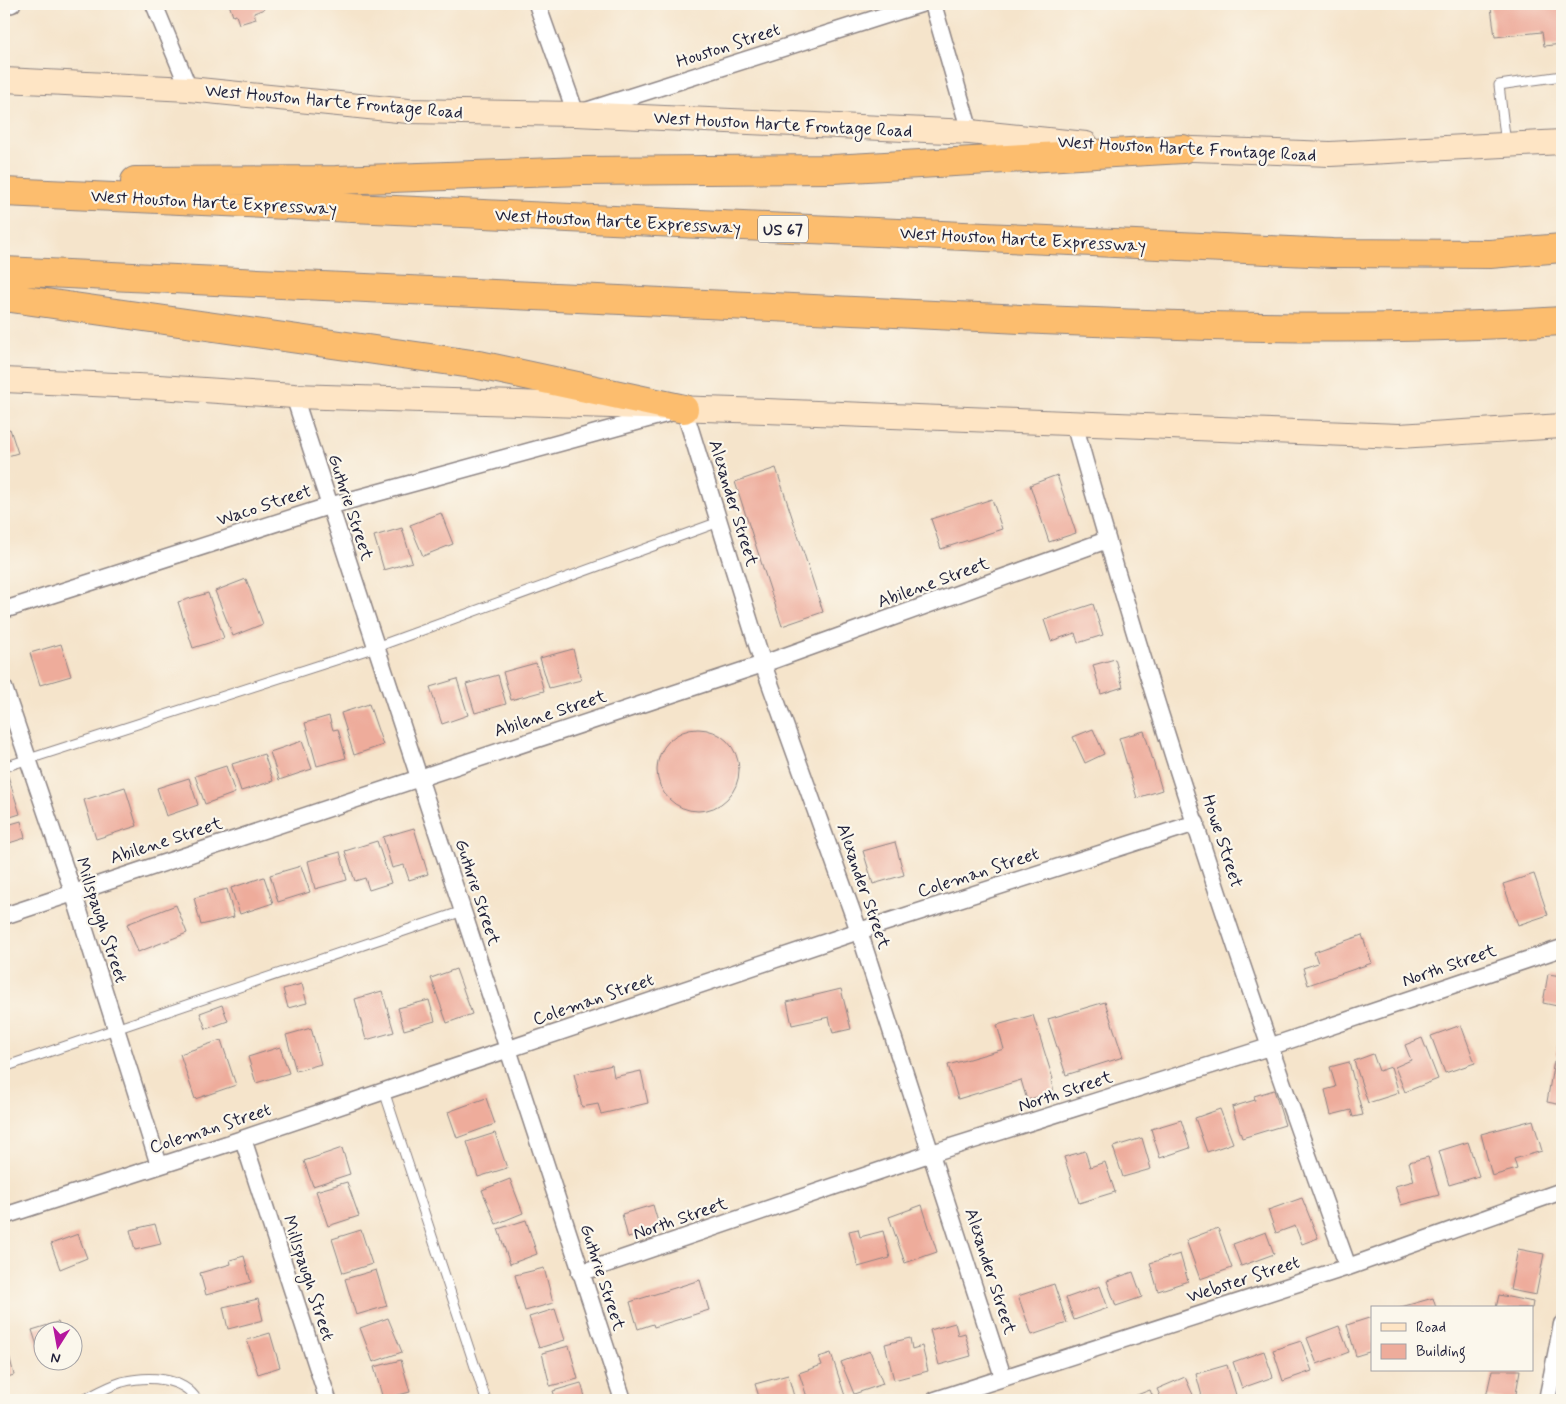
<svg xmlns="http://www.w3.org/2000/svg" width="1566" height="1404" viewBox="0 0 1566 1404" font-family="Mynerve,sans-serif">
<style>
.building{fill:#eeac9b}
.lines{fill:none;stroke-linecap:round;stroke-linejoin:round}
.lane-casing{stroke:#8c8383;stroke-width:11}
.street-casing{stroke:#8c8383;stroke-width:19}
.secondary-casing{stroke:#8c8383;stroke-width:26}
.highway-casing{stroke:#8c8383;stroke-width:30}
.lane{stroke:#fff;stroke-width:9}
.street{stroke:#fff;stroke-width:16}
.secondary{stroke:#fee5c5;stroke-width:24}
.highway{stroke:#fcbd6e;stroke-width:28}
.labels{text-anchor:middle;stroke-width:4.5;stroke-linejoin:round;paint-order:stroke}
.shield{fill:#fbf7ec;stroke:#636270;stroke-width:1}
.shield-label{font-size:16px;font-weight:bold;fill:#22223b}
.street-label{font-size:18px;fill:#22223b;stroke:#fbf7ec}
</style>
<rect width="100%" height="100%" fill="#fbf7ec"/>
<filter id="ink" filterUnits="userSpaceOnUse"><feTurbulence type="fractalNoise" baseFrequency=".02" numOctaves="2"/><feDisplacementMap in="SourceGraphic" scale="10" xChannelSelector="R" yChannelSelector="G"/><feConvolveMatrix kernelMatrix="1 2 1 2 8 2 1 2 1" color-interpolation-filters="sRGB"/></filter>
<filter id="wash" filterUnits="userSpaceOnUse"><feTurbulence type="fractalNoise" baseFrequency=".0096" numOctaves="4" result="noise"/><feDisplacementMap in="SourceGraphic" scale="20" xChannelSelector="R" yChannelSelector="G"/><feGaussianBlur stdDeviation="1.12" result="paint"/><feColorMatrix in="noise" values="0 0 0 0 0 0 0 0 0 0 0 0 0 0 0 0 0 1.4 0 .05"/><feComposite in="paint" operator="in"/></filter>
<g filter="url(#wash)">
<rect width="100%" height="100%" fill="#f5e4cb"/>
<g id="blocks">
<path class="building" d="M229,4H263L264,9L254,13L256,19L239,24L236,15L233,16Z
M1517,4H1562V44L1544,46L1542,32L1495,37L1491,7Z
M10,429L18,453L4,457V431Z
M776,468L823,612L782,626L735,482Z
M1057,475L1076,533L1049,542L1030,485Z
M992,499L1002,529L941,549L931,519Z
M441,513L453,544L423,556L410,525Z
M402,528L412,562L384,570L374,536Z
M246,579L263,624L233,636L215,591Z
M208,593L224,638L193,648L178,602Z
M1093,604L1103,635L1078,643L1075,633L1051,641L1044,620Z
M61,644L71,676L40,685L30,653Z
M573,649L581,680L549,688L540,658Z
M1115,659L1123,687L1101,694L1093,665Z
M536,663L544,691L511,700L503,672Z
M498,675L506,704L475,713L466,684Z
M457,679L468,715L442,724L430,687Z
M369,704L383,745L354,755L341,713Z
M329,716L333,730L338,729L346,758L317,766L305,723Z
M1093,729L1104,754L1085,763L1073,737Z
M657 770a41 41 0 1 1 82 0a41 41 0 1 1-82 0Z
M1144,731L1162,790L1137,798L1119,738Z
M302,741L312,769L279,780L270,752Z
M264,754L273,781L241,791L232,764Z
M226,766L235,793L205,804L195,776Z
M8,776L20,814L4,819V777Z
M189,778L198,805L166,816L157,788Z
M125,787L137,826L96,839L84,800Z
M21,821L25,838L6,844L4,826Z
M414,828L428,874L409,880L404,865L392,868L383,837Z
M377,841L391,883L369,890L365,878L355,881L345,851Z
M895,842L904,875L873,884L863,851Z
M340,852L347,880L315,889L308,861Z
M301,866L310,892L278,902L270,875Z
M1534,874L1548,915L1518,925L1503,884Z
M264,877L273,903L240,914L231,888Z
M227,889L234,917L201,925L194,898Z
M176,905L187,933L138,952L127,924Z
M1362,935L1372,963L1308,985L1303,968L1318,963L1314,952Z
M456,969L472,1014L447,1023L431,978Z
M1548,974L1562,976V1007L1543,1003Z
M302,984L307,1003L288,1008L283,989Z
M841,989L851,1029L833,1033L829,1017L792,1025L787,1002Z
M382,991L394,1032L366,1040L355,999Z
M429,1000L435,1021L404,1030L398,1008Z
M1105,1002L1123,1057L1066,1075L1048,1019Z
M222,1005L228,1021L206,1029L200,1013Z
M1033,1015L1053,1079L1051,1080L1054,1092L1027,1100L1021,1080L958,1099L948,1065L1004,1049L997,1025Z
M1461,1025L1475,1063L1445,1073L1431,1036Z
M1561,1025H1562V1056L1556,1055Z
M311,1028L321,1064L296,1071L286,1035Z
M1422,1038L1438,1079L1405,1092L1395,1067L1411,1060L1405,1045Z
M221,1040L236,1085L195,1099L180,1054Z
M280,1047L289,1073L256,1083L248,1057Z
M1373,1054L1379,1071L1391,1067L1399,1093L1368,1103L1354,1061Z
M1554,1061L1562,1063V1105L1547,1102Z
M1349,1062L1363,1115L1353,1117L1351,1110L1331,1115L1325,1090L1336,1087L1330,1067Z
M612,1065L614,1077L641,1071L648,1103L601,1114L598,1104L582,1107L574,1074Z
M1274,1090L1285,1125L1242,1138L1232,1107L1255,1100L1254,1096Z
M486,1098L495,1124L457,1138L448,1112Z
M1220,1109L1233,1143L1207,1152L1195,1118Z
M1181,1120L1190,1148L1160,1158L1151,1129Z
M1533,1120L1542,1151L1514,1159L1517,1169L1492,1176L1481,1134Z
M495,1133L507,1168L478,1177L467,1142Z
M1142,1138L1151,1169L1123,1177L1113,1147Z
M1468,1142L1479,1176L1449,1185L1439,1151Z
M342,1148L350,1174L313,1186L304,1161Z
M1085,1151L1090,1167L1105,1162L1115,1192L1079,1203L1064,1157Z
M1428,1157L1439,1195L1401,1205L1395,1186L1414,1181L1409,1162Z
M510,1179L523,1213L496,1224L482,1190Z
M347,1182L359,1216L328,1226L316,1191Z
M1302,1198L1318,1238L1302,1244L1295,1226L1276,1233L1268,1210Z
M653,1205L660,1229L628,1238L622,1214Z
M922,1205L937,1252L905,1263L889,1217Z
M526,1220L537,1254L510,1264L498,1229Z
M155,1224L161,1244L135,1250L130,1230Z
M1218,1228L1232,1268L1200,1279L1186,1240Z
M858,1229L860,1237L883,1231L890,1258L858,1267L849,1231Z
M361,1230L372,1264L343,1273L332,1239Z
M1266,1232L1274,1254L1241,1266L1233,1244Z
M78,1234L87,1258L60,1269L51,1244Z
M1518,1249L1544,1254L1536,1295L1510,1290Z
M1180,1254L1188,1281L1158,1291L1150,1263Z
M244,1256L251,1282L206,1295L200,1273L231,1264L230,1260Z
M544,1268L553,1303L525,1311L515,1275Z
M376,1270L387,1306L356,1315L345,1279Z
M1133,1272L1142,1297L1116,1306L1107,1281Z
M700,1280L709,1310L654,1327L653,1324L638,1329L630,1302Z
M1054,1284L1067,1323L1032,1335L1018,1296Z
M1100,1286L1108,1308L1074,1320L1066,1298Z
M1499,1295L1533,1302L1532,1308H1496Z
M1433,1298L1436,1308H1401V1307Z
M258,1299L263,1320L228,1329L223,1307Z
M555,1309L565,1340L539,1348L529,1317Z
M1372,1317V1351L1356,1356L1347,1325Z
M388,1318L402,1352L373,1362L360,1328Z
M58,1322L62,1332H42V1361L32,1330Z
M955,1323L958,1335L965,1333L971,1356L939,1365L930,1330Z
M1339,1326L1349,1352L1317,1364L1307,1338Z
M270,1333L280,1367L258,1374L247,1340Z
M910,1338L912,1349L922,1346L928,1371L894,1380L885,1344Z
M1301,1341L1312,1371L1283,1381L1273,1350Z
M569,1346L578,1379L550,1386L542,1353Z
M4,1351H8L14,1375L4,1378Z
M870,1351L883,1384L854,1394L841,1362Z
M1264,1351L1273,1377L1242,1388L1233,1362Z
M831,1353L845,1396L834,1400H808L799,1373L822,1365L819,1357Z
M401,1360L410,1392L383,1399L374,1367Z
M1227,1365L1236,1395L1219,1400H1203L1196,1374Z
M1492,1370H1520L1515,1400L1486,1397Z
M788,1375L795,1400H760L755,1384Z
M1185,1377L1194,1397L1186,1400H1162L1157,1389Z
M581,1383L586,1400H556L553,1391Z
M1150,1390L1154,1400H1124Z"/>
</g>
</g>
<g filter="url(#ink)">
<use href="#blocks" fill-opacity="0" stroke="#8c8383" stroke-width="1"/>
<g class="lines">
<g class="lane-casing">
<path id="lane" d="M1506,145L1499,85L1562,76
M4,767L376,647L719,522
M4,1067L463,911
M384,1091L486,1400
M83,1400C95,1394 109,1386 122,1382C147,1376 182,1376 197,1400"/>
</g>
<g class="street-casing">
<path id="street" d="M154,4L189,89
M537,4L576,114L921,4
M933,4L970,132
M4,6L12,4
M294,396L623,1400
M1074,423C1153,708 1247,989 1348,1267
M4,610L329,506L684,409L763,664L859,931L1003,1377
M4,688L73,892L159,1165
M4,916L763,664L1107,540
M243,1139L328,1400
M4,1216L233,1142L859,931L1196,823
M580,1273L932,1153L1269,1047L1562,948
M935,1400L1348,1267L1562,1191
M1547,1400L1562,1324"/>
</g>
<g class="secondary-casing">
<path id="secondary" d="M4,80L189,89L408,111L576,114L970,132L1086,144
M1165,148L1330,154L1562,142
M4,380L159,387L294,396L766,411L1399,436L1562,426"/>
</g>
<g class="highway-casing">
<path id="highway" d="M135,181L336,180L581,171L833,169L1183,149
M4,192L1332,253L1490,254L1562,248
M4,271C280,284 557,297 834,310C1076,322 1319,336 1562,321
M4,297L479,365L684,409"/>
</g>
<use href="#lane" class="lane"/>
<use href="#street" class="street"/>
<use href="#secondary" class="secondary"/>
<use href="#highway" class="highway"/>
</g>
</g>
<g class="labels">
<rect class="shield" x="758" y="215.5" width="50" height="27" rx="4"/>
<g class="shield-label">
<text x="783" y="235">US 67</text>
</g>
<g class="street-label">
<text transform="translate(728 45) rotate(-18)" y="6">Houston Street</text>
<text transform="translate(334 101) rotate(5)" y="6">West Houston Harte Frontage Road</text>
<text transform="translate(783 124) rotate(3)" y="6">West Houston Harte Frontage Road</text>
<text transform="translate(1187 148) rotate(3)" y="6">West Houston Harte Frontage Road</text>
<text transform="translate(214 202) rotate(3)" y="6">West Houston Harte Expressway</text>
<text transform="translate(618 221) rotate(3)" y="6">West Houston Harte Expressway</text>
<text transform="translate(1023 239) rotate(3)" y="6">West Houston Harte Expressway</text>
<text transform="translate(734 503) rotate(73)" y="6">Alexander Street</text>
<text transform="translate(264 505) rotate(-18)" y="6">Waco Street</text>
<text transform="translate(351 507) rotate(72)" y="6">Guthrie Street</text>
<text transform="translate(933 582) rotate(-20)" y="6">Abilene Street</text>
<text transform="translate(550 713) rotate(-18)" y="6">Abilene Street</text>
<text transform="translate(166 840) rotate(-18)" y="6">Abilene Street</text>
<text transform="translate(1223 841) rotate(72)" y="6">Howe Street</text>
<text transform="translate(978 872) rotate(-18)" y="6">Coleman Street</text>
<text transform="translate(864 886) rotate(71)" y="6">Alexander Street</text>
<text transform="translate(478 892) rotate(72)" y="6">Guthrie Street</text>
<text transform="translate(102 920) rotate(72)" y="6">Millspaugh Street</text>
<text transform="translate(1449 965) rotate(-19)" y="6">North Street</text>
<text transform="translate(593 999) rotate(-19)" y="6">Coleman Street</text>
<text transform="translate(1065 1091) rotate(-18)" y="6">North Street</text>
<text transform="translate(210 1128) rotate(-18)" y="6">Coleman Street</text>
<text transform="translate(680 1218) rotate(-19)" y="6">North Street</text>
<text transform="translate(991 1271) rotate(72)" y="6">Alexander Street</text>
<text transform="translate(603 1277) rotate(72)" y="6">Guthrie Street</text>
<text transform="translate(309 1278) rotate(72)" y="6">Millspaugh Street</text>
<text transform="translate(1243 1279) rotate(-18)" y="6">Webster Street</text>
</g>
</g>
<rect width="1566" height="1404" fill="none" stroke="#fbf7ec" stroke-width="20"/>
<rect x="1371" y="1306" width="162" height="65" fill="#fbf7ec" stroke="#a4a2a5"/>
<rect x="1381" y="1323" width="25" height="8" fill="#fee5c5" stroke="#a4a2a5"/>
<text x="1416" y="1332" font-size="15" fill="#22223b">Road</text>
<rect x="1381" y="1344" width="25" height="15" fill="#eeac9b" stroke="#a4a2a5"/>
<text x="1416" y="1356" font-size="15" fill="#22223b">Building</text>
<g transform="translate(58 1346) rotate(191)"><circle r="24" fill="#fbf7ec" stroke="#a4a2a5"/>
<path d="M0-4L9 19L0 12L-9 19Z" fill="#b5179e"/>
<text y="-8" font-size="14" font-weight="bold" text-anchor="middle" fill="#22223b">N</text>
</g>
</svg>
